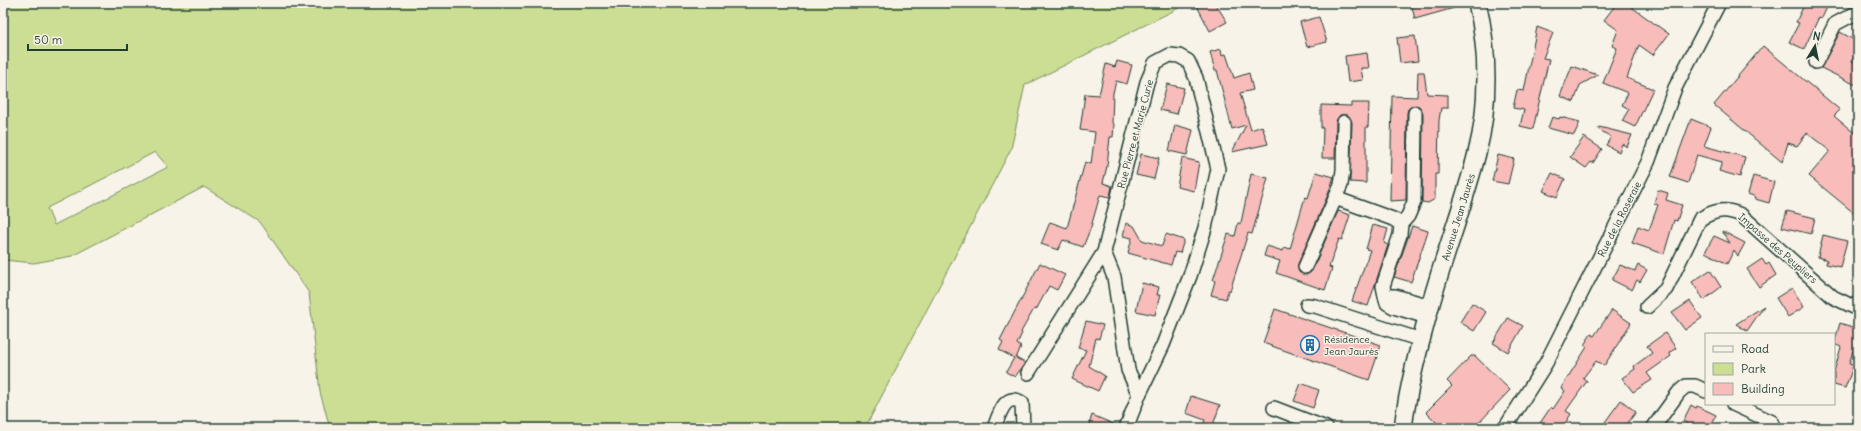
<svg xmlns="http://www.w3.org/2000/svg" width="1861" height="431" viewBox="0 0 1861 431" font-family="Delius,sans-serif">
<style>
.green{fill:#ccde93;stroke:#768e64;fill-rule:evenodd}
.building{fill:#f8bcba;stroke:#1f3d34}
.lines{fill:none;stroke-linecap:round;stroke-linejoin:round}
.minor-casing{stroke:#1f3d34;stroke-width:16}
.major-casing{stroke:#1f3d34;stroke-width:20}
.minor{stroke:#f7f3e8;stroke-width:13}
.major{stroke:#f7f3e8;stroke-width:17}
.labels{text-anchor:middle;stroke-width:3;stroke-linejoin:round;paint-order:stroke}
.street-label{font-size:10px;fill:#1f3d34;stroke:#f7f3e8}
.poi-label{font-size:10px;fill:#1f3d34;stroke:#f7f3e8;text-anchor:start}
</style>
<rect width="100%" height="100%" fill="#f7f3e8"/>
<filter id="ink" filterUnits="userSpaceOnUse"><feTurbulence type="fractalNoise" baseFrequency=".025" numOctaves="2"/><feDisplacementMap in="SourceGraphic" scale="8" xChannelSelector="R" yChannelSelector="G"/><feConvolveMatrix kernelMatrix="1 2 1 2 8 2 1 2 1" color-interpolation-filters="sRGB"/></filter>
<g filter="url(#ink)">
<path class="green" d="M3,3H1189L1025,85L1011,149L865,428H330L320,392L309,293L260,222L204,187L72,256L34,263L3,260ZM155,152L168,167L54,225L47,208Z"/>
<path class="building" d="M1204,3H1215L1227,22L1210,31L1197,6Z
M1411,3H1461V6L1415,19Z
M1617,3H1626L1669,34L1653,55L1639,45L1627,78L1653,89L1635,127L1622,121L1629,109L1622,105L1628,93L1603,83L1617,48L1612,46L1618,30L1604,20Z
M1805,3H1829L1822,18L1819,17L1804,49L1789,42L1799,23L1796,22Z
M1319,17L1327,42L1307,47L1300,22Z
M1537,27L1553,33L1543,58L1549,59L1533,129L1520,126L1524,110L1513,108L1517,90L1524,91Z
M1840,32L1858,42V49L1852,61L1858,64V86L1821,68Z
M1415,36L1418,61L1400,63L1397,38Z
M1763,46L1840,110L1834,116L1858,136V200L1854,213L1809,176L1830,151L1807,133L1797,146L1788,143L1782,162L1714,105Z
M1221,49L1222,55L1226,54L1234,78L1249,73L1253,90L1240,93L1251,130L1262,126L1268,144L1232,152L1246,125L1232,129L1217,70L1215,71L1210,52Z
M1367,53L1369,68H1361L1363,80L1348,82L1345,56Z
M1117,61L1132,65L1127,84L1116,81L1113,93L1112,123L1114,124L1113,137H1110L1107,166L1103,183L1112,186L1110,197L1100,195L1091,227L1083,247L1063,240L1058,250L1041,244L1050,222L1067,228L1085,162L1091,164L1095,132L1080,130L1085,94L1099,95L1106,64L1115,67Z
M1572,66L1598,75L1580,85L1574,102L1560,96Z
M1418,72H1424L1427,94L1448,95V108H1441L1439,120L1438,174H1435V199L1428,203L1422,202L1423,113L1419,106L1415,105L1408,109L1407,113L1406,200L1390,201L1392,96L1417,97Z
M1167,84L1184,88L1177,114L1160,110Z
M1351,103H1369L1368,127H1366V183L1350,182L1352,122L1348,115H1340L1336,121L1335,158H1322L1323,128H1321V105L1351,106Z
M1552,117L1559,119L1560,117L1580,122L1574,135L1548,128Z
M1691,119L1711,127L1704,146L1745,157L1740,177L1719,171L1722,162L1697,155L1688,183L1670,177Z
M1175,125L1193,130L1187,155L1169,151Z
M1599,127L1632,135L1627,147L1622,144L1619,152L1606,145L1611,137L1598,129Z
M1584,137L1602,149L1593,163L1591,162L1586,168L1570,157Z
M1141,154L1159,158L1154,179L1136,175Z
M1498,155L1514,159L1508,184L1492,181Z
M1182,158L1199,162L1194,191L1177,187Z
M1316,172L1334,177L1327,197L1298,264L1299,272L1306,275L1312,271L1338,211L1350,215L1342,240L1339,239L1329,267L1332,268L1325,290L1276,273L1280,261L1264,256L1267,246L1283,251L1285,247L1290,249L1305,197L1308,198Z
M1552,173L1565,179L1557,197L1543,191Z
M1251,174L1268,178L1252,234L1248,233L1230,291L1228,290L1226,299L1211,295L1215,281L1213,280L1228,234L1235,236L1238,223H1241Z
M1753,176L1774,182L1769,203L1755,199L1756,197L1748,194Z
M1658,190L1668,193L1666,200L1682,205L1677,221L1674,220L1664,254L1632,243L1638,226L1649,230L1658,205L1654,203Z
M1787,211L1815,218L1811,234L1782,227Z
M1126,223L1134,226L1142,240L1162,246L1166,234L1184,240L1180,253L1175,252L1171,265L1128,253L1132,238L1123,236Z
M1373,225L1388,229L1384,243L1388,245L1368,306L1352,301L1370,250L1366,249Z
M1412,226L1428,231L1411,282L1394,277Z
M1722,231L1745,243L1738,256L1734,250L1727,264L1705,252L1714,236L1730,243Z
M1823,235L1847,241L1840,267L1826,264L1827,260L1818,257Z
M1762,259L1766,265L1769,263L1776,275L1759,287L1747,269Z
M1040,263L1065,275L1057,290L1049,286L1036,310L1034,309L1021,332L1022,333L1017,344L1021,347L1016,358L1025,363L1015,377L1006,372L1014,358L999,350L1003,342L1000,340Z
M1620,265L1635,271L1638,265L1647,270L1640,282L1637,280L1632,290L1612,280Z
M1710,270L1721,287L1704,300L1692,282Z
M1142,283L1159,287L1157,295H1160L1155,315L1136,311Z
M1792,288L1804,307L1788,317L1776,298Z
M1690,301L1702,318L1685,330L1672,313Z
M1472,303L1486,312L1474,331L1460,322Z
M1764,306L1747,331L1736,324Z
M1275,309L1381,345L1369,380L1263,343Z
M1612,310L1631,323L1604,366L1596,361L1583,378L1587,381L1566,411L1571,414L1562,428H1547L1540,423L1551,407L1553,409L1565,391L1561,388L1587,347L1584,345L1591,334L1594,336Z
M1508,318L1523,326L1508,352L1493,343Z
M1086,321L1103,325L1099,339L1096,338L1089,366L1105,376L1098,391L1072,379L1086,350L1078,348Z
M1840,323L1858,329V335L1849,364L1854,365L1845,388L1834,385V372L1841,347L1834,344Z
M1665,333L1676,348L1669,353L1671,356L1647,373L1652,380L1633,392L1622,378L1635,369L1634,366L1652,353L1647,346Z
M1471,356H1475L1510,390L1474,428H1442L1426,412L1452,386L1447,381Z
M1301,383L1319,390L1313,408L1294,401Z
M1191,396L1220,405L1212,428H1202L1205,420L1186,413Z
M1621,400L1636,412L1624,428H1613L1605,422Z
M1691,405L1696,408L1697,406L1716,415L1710,428H1694L1683,421Z
M1092,415L1118,426V428H1088Z"/>
<g class="lines">
<g class="minor-casing">
<path id="minor" d="M1816,62L1835,24L1854,14L1858,16
M1335,198L1393,219L1401,224L1400,235L1383,286L1385,296L1387,303L1394,307L1427,317
M1401,224L1408,216L1414,202L1415,113
M1305,267L1341,185L1343,170L1344,122
M1385,296H1395L1430,306
M1307,305L1315,306L1421,340
M1647,307L1666,289L1700,219C1715,210 1725,208 1741,215L1833,297L1858,309
M1028,373L1104,252
M1733,404L1772,422L1775,428
M1274,408L1326,428
M994,428C999,415 1005,391 1022,403L1023,428
M1126,428L1139,395L1163,345L1190,276L1205,228L1218,169L1196,78L1188,61L1179,56L1170,55L1155,63L1147,82L1104,252L1114,277L1128,370L1139,395
M1505,428L1546,363L1648,162L1675,88L1719,3
M1653,428L1679,392L1686,386H1695L1706,391"/>
</g>
<g class="major-casing">
<path id="major" d="M1403,428C1408,387 1419,347 1430,307C1444,255 1464,205 1477,153C1489,106 1489,51 1477,3"/>
</g>
<use href="#minor" class="minor"/>
<use href="#major" class="major"/>
</g>
</g>
<defs>
<g id="building-ring" transform="scale(1)"><circle r="9.5" fill="#f7f3e8" stroke="#1f6fb2" stroke-width="1.5"/><path d="M-4-6H4V6H1V3H-1V6H-4ZM-2.5-4.3h1.7v1.8h-1.7ZM.8-4.3h1.7v1.8H.8ZM-2.5-1h1.7V.8h-1.7ZM.8-1h1.7V.8H.8Z" fill="#1f6fb2"/></g>
</defs>
<g fill-rule="evenodd">
<use href="#building-ring" x="1310" y="345"/>
</g>
<g class="labels">
<g class="street-label">
<text transform="translate(1135 134) rotate(-75)" y="4">Rue Pierre et Marie Curie</text>
<text transform="translate(1458 217) rotate(-73)" y="4">Avenue Jean Jaurès</text>
<text transform="translate(1619 219) rotate(-63)" y="4">Rue de la Roseraie</text>
<text transform="translate(1778 248) rotate(41)" y="4">Impasse des Peupliers</text>
</g>
<g class="poi-label">
<text x="1324" y="343">Résidence<tspan x="1324" dy="12">Jean Jaurès</tspan></text>
</g>
</g>
<rect width="1861" height="431" fill="none" stroke="#f7f3e8" stroke-width="16"/>
<rect x="8" y="8" width="1845" height="415" fill="none" stroke="#1f3d34" stroke-width="1.5" filter="url(#ink)"/>
<rect x="1705" y="333" width="130" height="72" fill="#f7f3e8" stroke="#a1aaa0"/>
<rect x="1713" y="346" width="20" height="6" fill="#f7f3e8" stroke="#a1aaa0"/>
<text x="1741" y="353" font-size="12" fill="#1f3d34">Road</text>
<rect x="1713" y="363" width="20" height="12" fill="#ccde93" stroke="#a1aaa0"/>
<text x="1741" y="373" font-size="12" fill="#1f3d34">Park</text>
<rect x="1713" y="383" width="20" height="12" fill="#f8bcba" stroke="#a1aaa0"/>
<text x="1741" y="393" font-size="12" fill="#1f3d34">Building</text>
<g transform="translate(1815 46) rotate(10)" stroke="#f7f3e8" stroke-width="3" paint-order="stroke">
<path d="M0-3L7 15L0 10L-7 15Z" fill="#1f3d34"/>
<text y="-6" font-size="11" font-weight="bold" text-anchor="middle" fill="#1f3d34">N</text>
</g>
<path d="M28 44v6h99v-6" fill="none" stroke="#1f3d34" stroke-width="2"/>
<text x="34" y="44" font-size="12" fill="#1f3d34" stroke="#f7f3e8" stroke-width="3" paint-order="stroke">50 m</text>
</svg>
